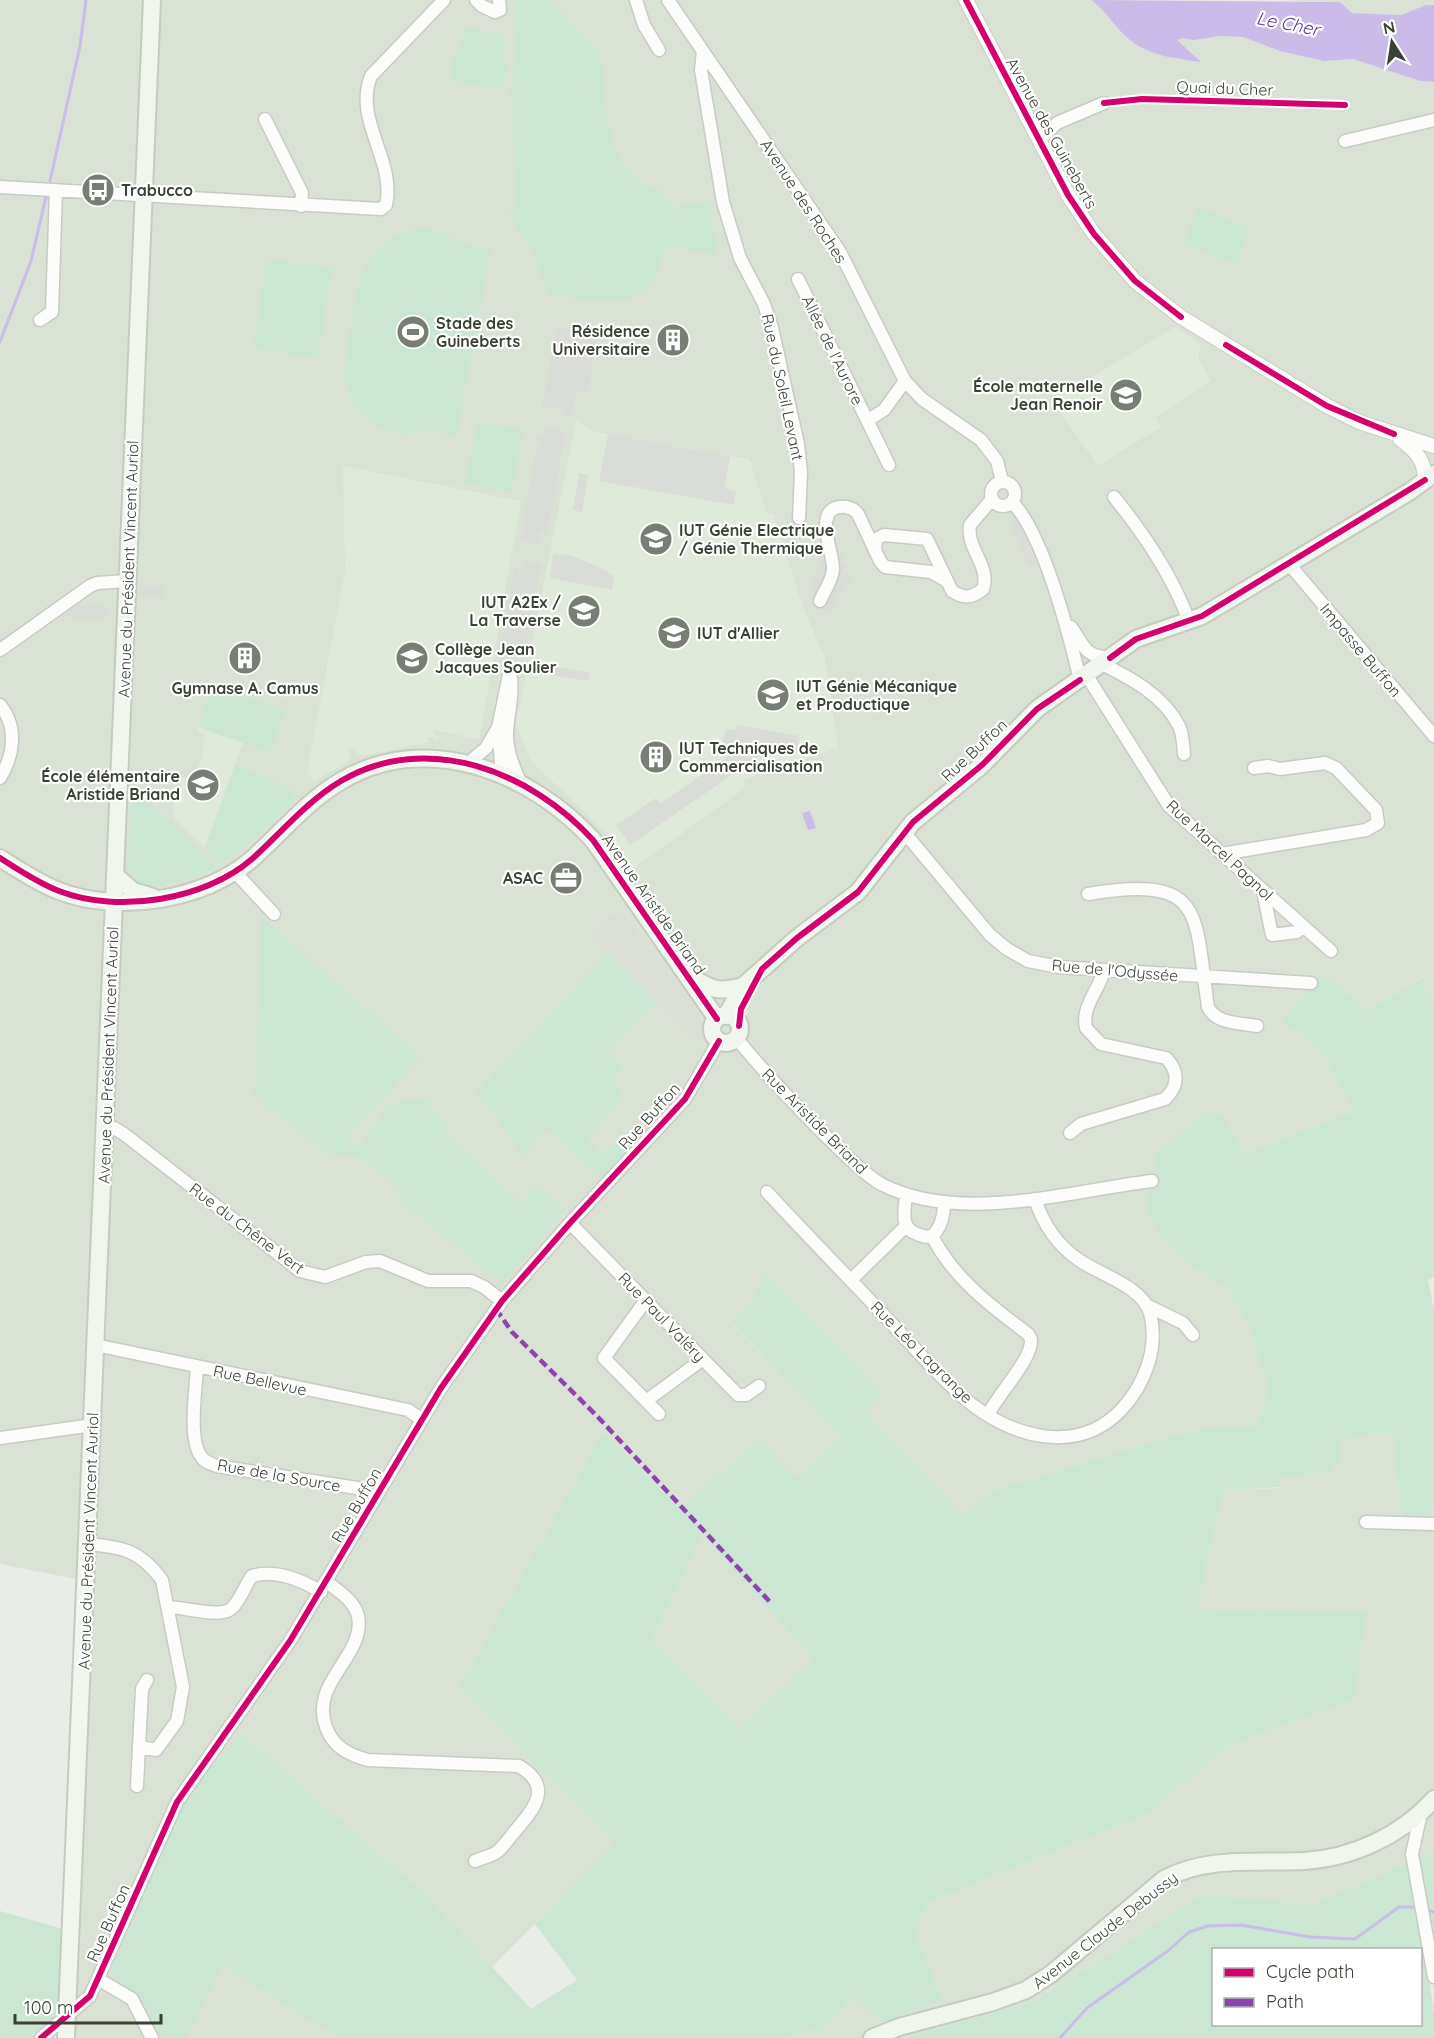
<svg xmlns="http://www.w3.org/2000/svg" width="1434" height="2038" viewBox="0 0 1434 2038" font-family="Quicksand,sans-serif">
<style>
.residential{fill:#dae1d5}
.industrial{fill:#dbded7}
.education{fill:#e0eada}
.green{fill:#cbe6d3;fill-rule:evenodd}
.parking{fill:#dadcd7}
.water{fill:#cabbe8}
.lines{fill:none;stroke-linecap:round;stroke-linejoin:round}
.stream{stroke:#cabbe8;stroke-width:3}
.minor-casing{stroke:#c8cbc5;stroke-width:15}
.tertiary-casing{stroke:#c8cbc5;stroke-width:16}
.secondary-casing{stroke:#c4ccbf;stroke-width:20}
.minor{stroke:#fcfcfb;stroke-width:12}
.tertiary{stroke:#fcfcfb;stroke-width:14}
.secondary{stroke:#f0f5ee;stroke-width:16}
.quiet{stroke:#8e44ad;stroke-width:4.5;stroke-dasharray:9 4.5;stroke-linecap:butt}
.cycleway-casing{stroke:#fff;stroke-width:10}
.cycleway{stroke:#d6006c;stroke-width:6}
.labels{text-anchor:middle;stroke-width:4.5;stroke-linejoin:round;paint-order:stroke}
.street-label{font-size:16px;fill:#3b4235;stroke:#fff}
.poi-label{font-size:16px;font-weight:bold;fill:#3b4235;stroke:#fff;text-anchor:start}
.water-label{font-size:18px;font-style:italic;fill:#5e3aa2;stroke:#fff}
</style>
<rect width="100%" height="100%" fill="#eaede7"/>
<path class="residential" d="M0,0H1091L1176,59L1200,61L1176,40L1182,38L1194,40L1220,36L1243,37L1280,51L1324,61L1353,59L1420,81L1434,82V998L1422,986L1427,975L1366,1010L1339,987L1282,1023L1307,1038L1323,1055L1354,1111L1243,1154L1223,1116L1157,1171L1174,1250L1231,1289L1229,1293L1249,1324L1266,1382V1400L1255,1427L1223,1425L1182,1433L991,1491L964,1515L865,1413L883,1394L766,1272L748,1306L731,1322L842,1436L797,1480L758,1439L680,1509L603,1432L460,1688L615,1843L492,1967L426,1895L240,1732L110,1969L159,2038H58L76,1579L0,1564Z
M1276,0H1434V5H1426L1401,15L1352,13L1340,2Z
M1392,1434L1402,1516L1432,1517L1434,1507V1852L1312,1904L1201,1895L1037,2000L904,2038H785L814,2028L820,2035L852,1997L942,1999L915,1932L929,1902L1147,1814L1228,1746L1353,1699L1365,1612L1199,1609L1201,1591L1223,1491L1278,1488V1477L1332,1472V1464L1340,1463L1337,1442L1361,1435Z
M702,1535L814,1659L739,1729L653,1639Z
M222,1964L335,2033L339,2038H186Z"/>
<path class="industrial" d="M620,911L698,1012L703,1027V1044L657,1003L588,932Z"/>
<path class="education" d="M1175,327L1201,344L1198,357L1211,381L1155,418L1161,427L1098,466L1052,401Z
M576,420L593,431L749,459L767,514L773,513L804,610L825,657L838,748L743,780L745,788L631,870L607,834L530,760L516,724Z
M343,466L521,501L480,736L478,739L434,730L433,735L442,737L435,741L434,737L429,738V742L363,756L357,753L355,748L349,750L351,755L348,761L314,782L307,772L345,570Z
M198,727L243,743L205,848L175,820L172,809L183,777L194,781L204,750L202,748L206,735L197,731Z"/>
<path class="green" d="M513,0H550L596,48L601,54C606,101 604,178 661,190L672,207L710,202L716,254L670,247C658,257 659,277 648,287C621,312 580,298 548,294L534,255L507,212L516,211L510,87L515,64Z
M464,28L507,35L503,60L508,61L503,90L450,80L454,52H460Z
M1198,208L1250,229L1236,264L1184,244Z
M423,228L441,231L461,243L491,250L456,437C446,435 434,430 424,431C419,432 415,434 410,434C370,436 349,408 344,371C355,312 350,237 423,228Z
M267,259L332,268L318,358L253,348Z
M478,421L523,430L511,491L465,483Z
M213,684L285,709L270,752L198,727Z
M235,765L293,789L294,802L262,833L221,864L205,848Z
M136,789L216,867C192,880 167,885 140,888L131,877L127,876L131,793Z
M262,917L421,1057L346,1139L360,1147L388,1104L424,1098L448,1126L443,1131L521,1203L536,1185L566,1210L502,1283L396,1197L401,1192C374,1168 365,1152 327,1154L254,1096Z
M608,953L657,1003L608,1052L623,1068L615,1079L623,1100L587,1139L601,1155L635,1125L642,1133L600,1178L547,1129L521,1157L497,1116L476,1093Z
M1320,974L1339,987L1366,1010L1428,975L1422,986L1434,998V1277L1428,1280L1434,1310V1507L1432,1517L1402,1516L1392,1434L1361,1435L1338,1442L1340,1463L1332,1464V1472L1279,1477L1278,1487L1223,1491L1201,1591L1199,1609L1366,1612L1354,1699L1228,1746L1147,1814L929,1902L915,1932L942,1999L882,2022L852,1997L820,2035L814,2028L785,2038H339L223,1965L186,2038H159L110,1969L184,1803L240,1732L426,1895L531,2009L577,1980L535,1924L614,1842L459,1688L603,1432L680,1509L758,1439L797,1479L841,1436L731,1321L748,1306L766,1272L884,1395L865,1413L964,1515L991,1491L1182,1433L1223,1425L1255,1427L1266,1400V1382L1249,1324L1229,1293L1231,1289C1199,1269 1147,1244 1148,1200C1148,1191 1152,1181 1152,1172L1157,1171L1154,1157L1178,1134L1209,1112L1223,1116L1244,1154L1354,1111L1323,1055L1307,1038L1282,1023ZM702,1535L814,1659L739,1728L653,1639Z
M1434,1852V1945L1424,1948L1434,2013V2038H904L1037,2000L1201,1895L1312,1904ZM1214,1950H1420V2024H1214Z
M0,1911L63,1929L59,2013L34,2038H0Z"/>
<path class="parking" d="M557,327L597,335L588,392L576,391L571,417L562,415V410L542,407Z
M548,428L566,431L547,532L540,531L538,544L520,540L539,436L545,437Z
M608,434L730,456L724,488L736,491L733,505L599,481Z
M579,473L588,475L582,512L573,510Z
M1018,520L1036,563L1028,566L1011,523Z
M821,539H834L851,578L828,612L818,607L813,594V581L822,559Z
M553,554L572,556L601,568L614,576L612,590L550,578Z
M523,561L541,564L524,656L500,652L514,568L521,569Z
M137,586L163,587V596L137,595Z
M76,605L109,607L108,618L62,617Z
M539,664L590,673L588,681L537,673Z
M737,725L799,736L797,753L761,755L630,845L616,825L656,798L660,804L730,755V753L721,751L726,729L736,730Z"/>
<path class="water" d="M1091,0L1340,2L1352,13L1401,15L1426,5H1434V82L1420,81L1353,59L1324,61L1280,51L1243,37L1220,36L1194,40L1182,38L1177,40L1201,62C1179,59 1149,56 1130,40C1115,28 1107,11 1091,0Z
M810,811L816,828L808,830L802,813Z"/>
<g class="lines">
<path class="stream" d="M50,181L80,46L86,0
M0,342L31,261L46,197
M1424,1909L1434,1912
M1060,2038L1087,2008L1169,1950L1189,1932L1208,1926L1241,1925L1310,1937L1355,1939L1399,1907H1418"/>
<g class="minor-casing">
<path id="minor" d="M476,0L482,6L495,12L500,10L499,0
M636,0L644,25L659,50
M668,0L840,252L905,381L922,399L981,440L997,461L1002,481
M703,51L701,70L723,202L740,258L764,304L772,328L798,444L801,472L799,518
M265,119L302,193L301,206
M1039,140L1057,123L1104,103
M1345,141L1434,120
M0,187L381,209L386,205C396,160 353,120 371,76L444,0
M798,279L889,465
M40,320L52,312L56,190
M868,420L884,410L905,381
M991 494a12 12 0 1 1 24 0a12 12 0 1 1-24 0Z
M1114,497C1145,535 1172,575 1189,621
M1012,502C1044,535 1069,634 1080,680
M875,551L876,539L884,535L927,539L952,591C964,599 972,598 983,589C991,566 966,549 970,525L992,499
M1289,564L1434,736
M820,601C824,591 832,581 833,570C835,555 809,504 846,507C852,508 855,510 858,514L880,561L885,567L931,572L945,580
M1071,627C1085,646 1083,656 1110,658
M0,650L90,586L97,583L127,581
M1102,664C1131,678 1164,696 1179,726C1183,733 1183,745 1184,754
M510,669C514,691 509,709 507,731C506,750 513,765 520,782
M1087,676L1169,806L1331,951
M0,705C18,727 14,755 0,778
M467,764L486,748L497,729
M502,774L498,728L510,670
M904,832L990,935L1007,949L1028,961L1059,967L1311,983
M1222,854L1366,830L1378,823L1376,810L1336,768L1325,763L1280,769L1268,766L1254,768
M235,872L274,914
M1263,891L1272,935L1297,932L1302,926
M1088,894C1206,875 1194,911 1208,1007C1216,1024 1240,1023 1257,1026
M736,1038C767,1075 801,1112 836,1146C850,1159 864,1174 881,1184C960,1225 1069,1191 1152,1181
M106,1126L114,1128L124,1134L300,1271L325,1277L366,1262L380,1261L428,1281H471L484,1287L502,1301
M1070,1133L1081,1124L1165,1099C1179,1086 1179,1071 1166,1058L1101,1044L1086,1028C1081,1006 1099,991 1104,970
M767,1192C804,1232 842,1271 879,1310C907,1339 934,1372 964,1398C1009,1437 1077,1457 1122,1409C1145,1384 1159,1347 1150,1313C1142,1286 1100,1275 1079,1260C1057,1245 1043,1224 1035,1199
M906,1194C905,1210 899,1227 917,1234C923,1236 925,1238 932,1236C954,1279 991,1306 1028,1334L1031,1339C1033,1359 997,1395 988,1415
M570,1223L738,1395H746L759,1386
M932,1236C941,1228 944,1214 944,1202
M851,1280L906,1226
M646,1300L604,1358L659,1414
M1146,1305L1183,1323L1193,1335
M95,1345L408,1410L422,1420
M197,1367C196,1388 188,1440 201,1456C204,1462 211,1464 217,1466L357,1488L375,1498
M646,1401L703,1359
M0,1438L93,1425
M1366,1522L1434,1524
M88,1544C122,1547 140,1550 162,1580L183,1687L177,1721L156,1750L140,1747
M327,1582C339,1592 354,1600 358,1616C366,1656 309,1682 326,1727C333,1747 349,1755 368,1760L519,1766C553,1786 535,1808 516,1830C510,1837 504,1846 497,1852C491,1856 482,1858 475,1861
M168,1607C184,1607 222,1619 232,1608C241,1599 245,1585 252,1576C275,1569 302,1580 321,1592
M137,1786L142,1689L147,1680
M1421,1813L1412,1854L1434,1977
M98,1979L132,1999L152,2038
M41,2038L90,1996L177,1802L290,1641L441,1388L502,1301L570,1223L685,1099L719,1041"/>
</g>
<g class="tertiary-casing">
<path id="tertiary" d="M966,0L1068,195L1094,234L1135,281L1181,317L1327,406L1359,422L1434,446
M1400,439C1416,451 1425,460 1425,480"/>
</g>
<g class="secondary-casing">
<path id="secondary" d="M0,858C19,870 38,883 59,891C118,914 205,900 252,859C281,833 307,801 341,781C427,730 531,772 593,840L717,1019
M116,876L133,891L153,897
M693,978C714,991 720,992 743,986
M712 1029a14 14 0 1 1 28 0a14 14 0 1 1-28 0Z
M726,1016L743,986L797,938L858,892L913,822L982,765L1037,709L1136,639L1202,616L1409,492L1434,474
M66,2038L152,0
M872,2038L899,2027L993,2002L1026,1990L1051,1974L1164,1879C1208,1856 1256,1863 1304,1861C1353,1858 1402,1835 1434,1799"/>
</g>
<use href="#minor" class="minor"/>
<use href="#tertiary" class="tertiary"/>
<use href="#secondary" class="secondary"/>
<path class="quiet" d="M496,1309L512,1332L597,1416L771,1603"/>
<g class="cycleway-casing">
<path id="cycleway" d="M966,0L1068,195L1094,234L1135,281L1181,317
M1104,103L1142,99L1345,105
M1226,345L1327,406L1394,434
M1110,658L1136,639L1202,616L1425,480
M0,858C19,870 38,883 59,891C118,914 205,900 252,859C281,833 307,801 341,781C427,730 531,772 593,840L717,1019
M739,1026L741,1009L762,969L797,938L858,892L913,822L982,765L1037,709L1080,680
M41,2038L90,1996L177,1802L290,1641L441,1388L502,1301L570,1223L685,1099L719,1041"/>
</g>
<use href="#cycleway" class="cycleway"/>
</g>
<defs>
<g id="bus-disc" transform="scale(1.725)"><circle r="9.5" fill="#787e73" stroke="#fff"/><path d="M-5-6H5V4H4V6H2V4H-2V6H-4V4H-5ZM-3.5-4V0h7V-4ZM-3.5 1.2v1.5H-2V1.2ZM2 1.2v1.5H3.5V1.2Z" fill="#fff"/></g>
<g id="stadium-disc" transform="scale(1.725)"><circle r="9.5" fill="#787e73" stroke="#fff"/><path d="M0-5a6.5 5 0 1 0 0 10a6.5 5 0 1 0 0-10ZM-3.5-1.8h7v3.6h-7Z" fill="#fff"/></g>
<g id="building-disc" transform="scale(1.725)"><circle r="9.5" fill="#787e73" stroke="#fff"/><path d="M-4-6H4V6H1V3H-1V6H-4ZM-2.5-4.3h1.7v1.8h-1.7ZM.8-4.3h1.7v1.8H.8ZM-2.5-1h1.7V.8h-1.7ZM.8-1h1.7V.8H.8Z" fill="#fff"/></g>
<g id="school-disc" transform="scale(1.725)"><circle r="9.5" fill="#787e73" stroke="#fff"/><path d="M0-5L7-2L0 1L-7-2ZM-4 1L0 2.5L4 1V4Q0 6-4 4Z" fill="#fff"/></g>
<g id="university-disc" transform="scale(1.725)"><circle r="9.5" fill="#787e73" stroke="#fff"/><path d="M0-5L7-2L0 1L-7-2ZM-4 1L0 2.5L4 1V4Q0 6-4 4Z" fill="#fff"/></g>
<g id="office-disc" transform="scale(1.725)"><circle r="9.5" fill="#787e73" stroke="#fff"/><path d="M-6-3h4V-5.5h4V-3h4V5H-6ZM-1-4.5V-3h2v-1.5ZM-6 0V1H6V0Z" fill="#fff"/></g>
</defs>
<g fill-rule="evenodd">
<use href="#bus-disc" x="98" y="190"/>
<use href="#stadium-disc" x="413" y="332"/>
<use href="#building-disc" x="673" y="340"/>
<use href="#school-disc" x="1126" y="395"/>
<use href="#university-disc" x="656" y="539"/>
<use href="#university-disc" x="584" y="611"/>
<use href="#university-disc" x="674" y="633"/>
<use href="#building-disc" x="245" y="658"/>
<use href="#school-disc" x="412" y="658"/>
<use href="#university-disc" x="773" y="695"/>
<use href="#building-disc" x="656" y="757"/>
<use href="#school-disc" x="203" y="785"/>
<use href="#office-disc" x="566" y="878"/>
</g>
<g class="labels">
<g class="street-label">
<text transform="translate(1225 88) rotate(2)" y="6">Quai du Cher</text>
<text transform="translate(1052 133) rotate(61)" y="6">Avenue des Guineberts</text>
<text transform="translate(804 201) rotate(57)" y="6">Avenue des Roches</text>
<text transform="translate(833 350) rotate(64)" y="6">Allée de l'Aurore</text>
<text transform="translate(783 387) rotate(78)" y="6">Rue du Soleil Levant</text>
<text transform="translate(128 569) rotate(-88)" y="6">Avenue du Président Vincent Auriol</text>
<text transform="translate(1361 650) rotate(50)" y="6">Impasse Buffon</text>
<text transform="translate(974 750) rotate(-43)" y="6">Rue Buffon</text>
<text transform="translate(1220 850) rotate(43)" y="6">Rue Marcel Pagnol</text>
<text transform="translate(654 904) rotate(55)" y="6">Avenue Aristide Briand</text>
<text transform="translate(1115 970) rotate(5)" y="6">Rue de l'Odyssée</text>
<text transform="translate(108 1055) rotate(-88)" y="6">Avenue du Président Vincent Auriol</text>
<text transform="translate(649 1116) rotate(-48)" y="6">Rue Buffon</text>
<text transform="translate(815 1121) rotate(45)" y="6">Rue Aristide Briand</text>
<text transform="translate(247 1228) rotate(37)" y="6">Rue du Chêne Vert</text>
<text transform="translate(662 1317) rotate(46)" y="6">Rue Paul Valéry</text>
<text transform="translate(922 1352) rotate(45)" y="6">Rue Léo Lagrange</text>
<text transform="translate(260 1380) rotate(12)" y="6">Rue Bellevue</text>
<text transform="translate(279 1475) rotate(10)" y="6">Rue de la Source</text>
<text transform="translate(356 1505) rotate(-60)" y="6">Rue Buffon</text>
<text transform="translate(88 1541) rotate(-88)" y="6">Avenue du Président Vincent Auriol</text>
<text transform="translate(108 1923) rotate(-66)" y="6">Rue Buffon</text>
<text transform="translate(1105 1930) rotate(-38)" y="6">Avenue Claude Debussy</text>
</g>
<g class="poi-label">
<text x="121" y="196">Trabucco</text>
<text x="436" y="329">Stade des<tspan x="436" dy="18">Guineberts</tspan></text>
<text x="650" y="337" text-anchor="end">Résidence<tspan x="650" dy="18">Universitaire</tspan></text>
<text x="1103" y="392" text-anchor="end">École maternelle<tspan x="1103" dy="18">Jean Renoir</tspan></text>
<text x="679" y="536">IUT Génie Electrique<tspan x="679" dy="18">/ Génie Thermique</tspan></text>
<text x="561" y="608" text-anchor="end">IUT A2Ex /<tspan x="561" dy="18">La Traverse</tspan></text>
<text x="697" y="639">IUT d'Allier</text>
<text x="435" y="655">Collège Jean<tspan x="435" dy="18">Jacques Soulier</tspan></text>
<text x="796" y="692">IUT Génie Mécanique<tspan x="796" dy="18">et Productique</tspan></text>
<text x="245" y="694" text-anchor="middle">Gymnase A. Camus</text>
<text x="679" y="754">IUT Techniques de<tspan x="679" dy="18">Commercialisation</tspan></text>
<text x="180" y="782" text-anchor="end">École élémentaire<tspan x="180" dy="18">Aristide Briand</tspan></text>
<text x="543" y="884" text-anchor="end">ASAC</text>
</g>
<g class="water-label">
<text transform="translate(1288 24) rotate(11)" y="6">Le Cher</text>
</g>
</g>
<rect x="1212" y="1948" width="210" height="78" fill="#ffffff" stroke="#b1b3ae" stroke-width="1.5"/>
<rect x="1224" y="1968" width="30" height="9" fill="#d6006c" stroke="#b1b3ae" stroke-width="1.5"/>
<text x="1266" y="1978" font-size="18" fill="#3b4235">Cycle path</text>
<rect x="1224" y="1998" width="30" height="9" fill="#8e44ad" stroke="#b1b3ae" stroke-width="1.5"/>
<text x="1266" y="2008" font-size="18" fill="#3b4235">Path</text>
<g transform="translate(1392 42) rotate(348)" stroke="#ffffff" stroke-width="4.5" paint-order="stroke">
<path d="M0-4.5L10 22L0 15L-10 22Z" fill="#3b4235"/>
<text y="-9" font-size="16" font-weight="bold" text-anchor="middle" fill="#3b4235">N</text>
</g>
<path d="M15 2014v9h146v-9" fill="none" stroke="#3b4235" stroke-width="3"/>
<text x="24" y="2014" font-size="18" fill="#3b4235" stroke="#ffffff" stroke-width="4.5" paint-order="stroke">100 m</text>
</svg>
